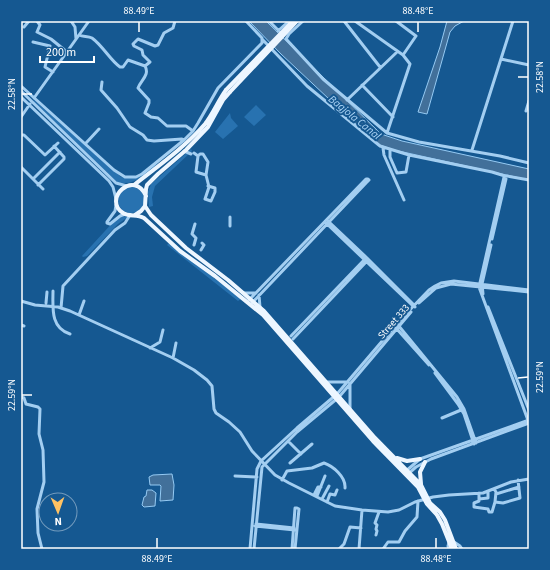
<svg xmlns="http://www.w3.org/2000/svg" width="550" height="570" viewBox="0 0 550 570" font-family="'Source Sans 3',sans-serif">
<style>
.green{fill:#2872b0}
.water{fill:#42709a;stroke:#95caf3}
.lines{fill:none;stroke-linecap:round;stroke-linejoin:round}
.minor{stroke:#a3cef1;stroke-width:3}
.major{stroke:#edf6ff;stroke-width:4}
.major-bridge{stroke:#edf6ff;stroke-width:4}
.ticks{fill:none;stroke:#fff;stroke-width:1.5}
.labels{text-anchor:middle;stroke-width:4;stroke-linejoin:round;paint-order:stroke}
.street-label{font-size:10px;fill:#fff;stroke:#155891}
.water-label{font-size:11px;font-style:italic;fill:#afd7f8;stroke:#155891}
.neatline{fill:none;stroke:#fff;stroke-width:1.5}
.ticks-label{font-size:10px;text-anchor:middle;fill:#fff}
</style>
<rect width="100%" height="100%" fill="#155891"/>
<path class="green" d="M34,100L121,177C138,181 143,173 156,164L157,165C145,174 134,187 117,182L33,101Z
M256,105L266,115L254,126L244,117Z
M230,113L231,118L238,126L223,139L215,132Z
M191,149L192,151L155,186L152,197L153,206L149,207L148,192L151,184Z
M118 200a13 13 0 1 1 26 0a13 13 0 1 1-26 0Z
M124,216L128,217L118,224L87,256L83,257L82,256L116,219Z
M169,243L241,299L238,301L167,245Z"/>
<path class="water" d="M249,21H266L381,134L402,141L529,169V180L394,150L377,144L281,54Z
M447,21H464L455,26L450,32L427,114L418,112L440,47Z
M172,474L174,485L173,500L160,501L161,486L160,485H150L149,477L153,475Z
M147,490H152L156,493L155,506L144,507L142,505L144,497L146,496Z"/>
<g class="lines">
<path class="minor" d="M37,21L40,25L37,32L51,39L67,52
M71,21L75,27L76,39
M175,21L173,28L164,33L158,45L155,46L138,39L133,44L134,46L142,50L143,55L150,62L145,66C150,75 141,80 138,88L149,100V103L145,113L151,117L158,118L167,126H186L193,131
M269,21L282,34
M303,21L289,34L286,39L287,40L323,79L387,133L419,142L500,156L529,163
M344,21L380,67
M355,21L403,55L410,64L387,133
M396,21L416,36L403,55
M24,27L29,21
M278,31L289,21
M79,35C83,37 88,36 92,38C103,46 110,60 120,67H123L128,60L145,66
M262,39L307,86L380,146L409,155L492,172L505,176
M33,42L50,46L45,67L53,72
M501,59L529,65
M102,82L101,90L117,108L130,127L143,135L147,140L154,141L182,139L184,140
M362,85L393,117
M21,86L114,170L125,177H136L142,174L184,140L193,131L198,123L218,88L262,43V38L246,21
M21,91L116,183L127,186
M21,97L109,181L113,187L116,199
M34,98L89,21
M347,100L397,52
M526,111L529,101
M21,117L30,104
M21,135H24L45,155L58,143
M86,143L99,129
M383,148L384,155L404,200
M390,150V157L397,173L406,172L409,155
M472,150L513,21
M184,151L191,154
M194,153L198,156L196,172L206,175L209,187L205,199L211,201L215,192V188L208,186
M198,156L200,154H203L208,162L206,175
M21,167L43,189
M507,176L529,180
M504,177L479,287L529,423
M33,179L60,152
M38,185L64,159V157L54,146
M116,205L115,211L107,222V223L110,224L120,216L125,214
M230,217V226
M328,221L367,258L414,305
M326,223L412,305L415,307
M492,239L506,179
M194,245L196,238L192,234L195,224
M201,250L204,245L202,243
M53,291C53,307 50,328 70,334
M244,293H256
M483,294L482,284L491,245
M259,295L260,307
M249,300L366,179H368L369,180L366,183L252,303
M21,301L35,305L58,307L70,311L173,358L194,370L207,380L212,386L214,409L216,413L229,422L240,432L252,451L275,475L289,483L335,506L362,510L388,512L399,510L415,502L433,497L449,495L483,493L511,482L529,479
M46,303L47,292
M419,303L436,288L451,284L529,292
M488,307L529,410
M61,308L63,286L115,230L125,223L130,215
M79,315L84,301
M21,325L24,326
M398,325L457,397L464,409L476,443
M396,328L429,365
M291,336L366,258
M293,339L367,261
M150,348L160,342L163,330
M173,358L176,343
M435,373L458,404L464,414L474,444
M326,382H348
M350,385V409
M21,397L24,398L26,404L38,407L40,409L39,434L43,450L44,482L37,509L38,533L42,549
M442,418L461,410
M288,441L301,454
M290,463L312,444
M406,471L420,459L529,420
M408,474L416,467L431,459L529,423
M235,476L257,477
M282,480L287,471L312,468L324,463C333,466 346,477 345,488
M494,489L496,492L495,502L503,503L520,498L518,480
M479,493V501L474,503V507L488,509L489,512H492L495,502
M496,494L519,487
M314,495L318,487H321
M317,496L325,476
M322,499L329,486
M479,499L488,498V492
M327,502L330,494L335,495L337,490
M256,524L294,528
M255,526L295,530
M376,535L377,531L376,529L377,525L375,523L379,512
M454,542L460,546L462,549
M250,549L257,469L261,461L297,428L337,394L401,319L429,290L435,286L441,283L454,281L529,290
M254,549L262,467L297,432L339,397L411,312
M292,549L295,508H297L299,509L295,549
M339,549L344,544L350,527L361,528
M359,549L362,510
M383,549L388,542H399L405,531L417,517L418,501
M449,549L448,546L449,542"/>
<path class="major" d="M134,185C158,166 184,148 205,124C213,114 218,101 226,90
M146,196C134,169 102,199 123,213C129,217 137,214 144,218L180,251L215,276L263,315L373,441L418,487L427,504L437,515L442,524L452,549
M145,206L151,215L186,248L228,280L264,311L375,438L421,485L430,503L440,512L445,520L456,549
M135,215L141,211L145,206L146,189L147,185L158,174L186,150L208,127L223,100L230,92
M397,458L407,461L420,459
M421,484L420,472L425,462"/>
<path class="major-bridge" d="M226,90L293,21
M230,92L297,21"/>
</g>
<path class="ticks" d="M139,22V32M418,22V32M518,77H528M22,94H32M518,378L528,377M22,395H32M157,538V548M436,538V548"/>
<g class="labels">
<g class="street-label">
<text transform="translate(393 321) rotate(-49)" y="4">Street 333</text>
</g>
<g class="water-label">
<text transform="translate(355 117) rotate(39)" y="4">Bagjola Canal</text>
</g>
</g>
<rect width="550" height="570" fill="none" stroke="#155891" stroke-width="44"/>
<g transform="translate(58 512) rotate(178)"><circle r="19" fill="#155891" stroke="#739bbd"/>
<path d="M0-3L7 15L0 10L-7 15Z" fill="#ffc263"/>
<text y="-6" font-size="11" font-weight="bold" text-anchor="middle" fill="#ffffff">N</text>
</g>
<path d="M40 56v6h54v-6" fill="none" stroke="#ffffff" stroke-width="2"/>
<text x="46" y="56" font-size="12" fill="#ffffff" stroke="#155891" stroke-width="3" paint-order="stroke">200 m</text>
<rect x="22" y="22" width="506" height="526" class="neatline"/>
<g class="ticks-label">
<text x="139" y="14">88.49°E</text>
<text x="418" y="14">88.48°E</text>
<text transform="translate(539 77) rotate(-90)" y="4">22.58°N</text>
<text transform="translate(11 94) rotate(-90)" y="4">22.58°N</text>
<text transform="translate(539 377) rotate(-90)" y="4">22.59°N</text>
<text transform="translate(11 395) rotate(-90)" y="4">22.59°N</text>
<text x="157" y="562">88.49°E</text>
<text x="436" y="562">88.48°E</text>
</g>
</svg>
